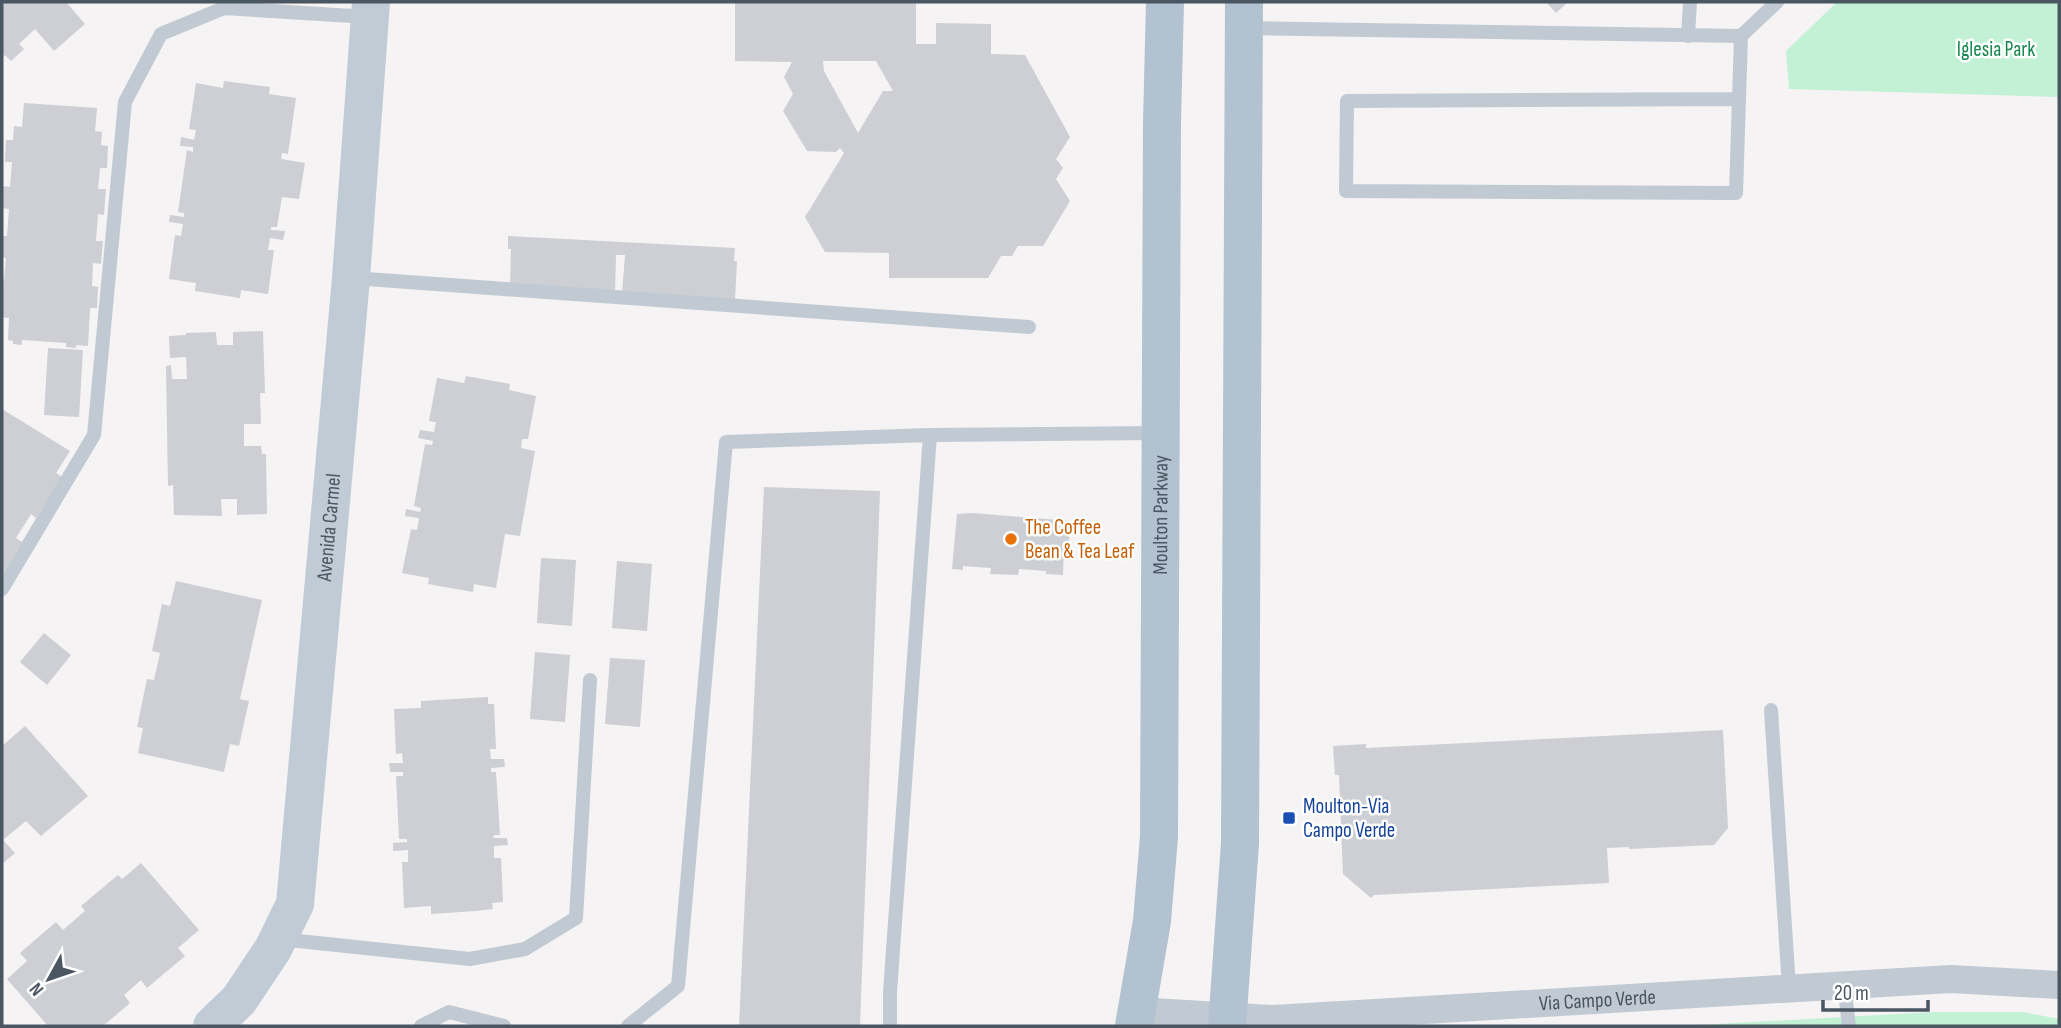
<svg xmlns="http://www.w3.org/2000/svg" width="2061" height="1028" font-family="'Sofia Sans Condensed',sans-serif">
	<rect width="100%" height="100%" fill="#f5f3f3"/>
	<g fill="#c3f1d5">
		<path d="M 1837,2 L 2059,2 L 2059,97 L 1789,89 L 1786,51 Z"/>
		<path d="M 1935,1012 L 2023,1012 L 2059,1019 L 2059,1026 L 1681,1026 Z"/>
	</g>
	<g fill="#cdcfd5" fill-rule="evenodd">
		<path d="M 2,2 L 66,2 L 85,24 L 54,51 L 35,29 L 19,44 L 24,49 L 11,61 L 5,55 L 2,58 Z"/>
		<path d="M 735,2 L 916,2 L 916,44 L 936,44 L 936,23 L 991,24 L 991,54 L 1025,55 L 1070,137 L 1056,159 L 1063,168 L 1056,179 L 1070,201 L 1043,246 L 1018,246 L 1012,256 L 1001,256 L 988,278 L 889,278 L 889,253 L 825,252 L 805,217 L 844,153 L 840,148 L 836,152 L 807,151 L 783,111 L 793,94 L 784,77 L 792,62 L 735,61 ZM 823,61 L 876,61 L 893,91 L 883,91 L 858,133 L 824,71 Z"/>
		<path d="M 1546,2 L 1568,2 L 1556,13 Z"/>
		<path d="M 224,81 L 270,87 L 269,94 L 296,98 L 288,154 L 282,153 L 281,159 L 305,163 L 299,199 L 282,197 L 277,227 L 271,227 L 271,230 L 285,231 L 283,240 L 270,238 L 268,250 L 274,250 L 268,294 L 241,290 L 240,298 L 195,291 L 196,283 L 169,279 L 175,235 L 181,236 L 183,224 L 169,222 L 170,215 L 184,217 L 184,213 L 178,212 L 187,150 L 193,152 L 193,147 L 180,146 L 181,137 L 194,140 L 196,130 L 189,129 L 196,83 L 223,88 Z"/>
		<path d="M 24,103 L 97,108 L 95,131 L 102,132 L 101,145 L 108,146 L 107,168 L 100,168 L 98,189 L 106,189 L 104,215 L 98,214 L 96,241 L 103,241 L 101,264 L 93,263 L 92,286 L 98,287 L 97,308 L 90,308 L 88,346 L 76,345 L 76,348 L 66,347 L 66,343 L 22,340 L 22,345 L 13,344 L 13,341 L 8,340 L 9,318 L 2,317 L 2,281 L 4,281 L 6,258 L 2,257 L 2,236 L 7,236 L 9,209 L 2,208 L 3,186 L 10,187 L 12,162 L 5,162 L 6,140 L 13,140 L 14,126 L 22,127 Z"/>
		<path d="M 508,236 L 735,248 L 734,261 L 737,261 L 735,300 L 622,294 L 625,255 L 616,255 L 615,294 L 510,289 L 511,249 L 508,249 Z"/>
		<path d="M 263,331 L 265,393 L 260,393 L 261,424 L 244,424 L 244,446 L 261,446 L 262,454 L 266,454 L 267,514 L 237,515 L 237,499 L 221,499 L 222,516 L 174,515 L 173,485 L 168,486 L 166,366 L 171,365 L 172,379 L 187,379 L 186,357 L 170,358 L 169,336 L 186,335 L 186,333 L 216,332 L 217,345 L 233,345 L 233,332 Z"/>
		<path d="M 48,348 L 83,350 L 79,417 L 44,415 Z"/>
		<path d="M 466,376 L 510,384 L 509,390 L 536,396 L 528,439 L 522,439 L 521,448 L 535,451 L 520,536 L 505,534 L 496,588 L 474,584 L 473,592 L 428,584 L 429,578 L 402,573 L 411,529 L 417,530 L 419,518 L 405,516 L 406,509 L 420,512 L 421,508 L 414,506 L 425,444 L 432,445 L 433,441 L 418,438 L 420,430 L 434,432 L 436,422 L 429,421 L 437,378 L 464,383 Z"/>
		<path d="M 2,409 L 70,451 L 56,473 L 62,477 L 36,518 L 31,514 L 16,538 L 22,542 L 2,575 Z"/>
		<path d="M 764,487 L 880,491 L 860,1026 L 739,1026 Z"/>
		<path d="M 973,513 L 1070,521 L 1069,545 L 1064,545 L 1063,575 L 1046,574 L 1046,571 L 1019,569 L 1018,575 L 990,574 L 991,568 L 963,566 L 963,570 L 952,569 L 957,514 Z"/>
		<path d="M 541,558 L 576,560 L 572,626 L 537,623 Z"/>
		<path d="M 617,561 L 652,564 L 647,631 L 612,628 Z"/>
		<path d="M 176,581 L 262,600 L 240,699 L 249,701 L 239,746 L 230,744 L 224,772 L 138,753 L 143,728 L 137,727 L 147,679 L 154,680 L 160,653 L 152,651 L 162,604 L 170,606 Z"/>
		<path d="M 44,633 L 71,655 L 47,685 L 20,662 Z"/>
		<path d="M 535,652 L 570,655 L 565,722 L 530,719 Z"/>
		<path d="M 610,658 L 645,660 L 640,727 L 605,724 Z"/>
		<path d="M 488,697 L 488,704 L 494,704 L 496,749 L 490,749 L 491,759 L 504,759 L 505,767 L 491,768 L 491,772 L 496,772 L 500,835 L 494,835 L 493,838 L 507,838 L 508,845 L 494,846 L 494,858 L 501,858 L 503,902 L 492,903 L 493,909 L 476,911 L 431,914 L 431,906 L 404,908 L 402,862 L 408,862 L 408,850 L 393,851 L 393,843 L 407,842 L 407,839 L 399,839 L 396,776 L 403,776 L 403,772 L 390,772 L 389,763 L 403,763 L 402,753 L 396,754 L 394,709 L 421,708 L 421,701 Z"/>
		<path d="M 25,726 L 88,796 L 41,836 L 26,821 L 3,840 L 15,853 L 2,864 L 2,746 Z"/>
		<path d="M 1723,730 L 1728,828 L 1714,845 L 1629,849 L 1629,847 L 1607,848 L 1609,883 L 1374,895 L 1371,898 L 1343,874 L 1339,775 L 1335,775 L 1333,746 L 1366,744 L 1366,748 Z"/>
		<path d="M 141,863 L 199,930 L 178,948 L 185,956 L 147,988 L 141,980 L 124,995 L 130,1003 L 103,1026 L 48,1026 L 7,979 L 27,961 L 20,953 L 56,922 L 63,930 L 85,911 L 81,906 L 118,875 L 122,879 Z"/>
	</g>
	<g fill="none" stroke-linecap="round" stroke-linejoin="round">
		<g stroke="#c1cad2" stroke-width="14">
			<path d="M 1245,28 L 1741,36 L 1777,2"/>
			<path d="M 1688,36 L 1690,2"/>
			<path d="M 1739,99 L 1347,101 L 1346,191 L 1736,193 L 1741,36"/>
			<path d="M 353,278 L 1029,327"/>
			<path d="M 930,435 L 1159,433"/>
			<path d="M 2,589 L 94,435 L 125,102 L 161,34 L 224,8 L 368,17"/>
			<path d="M 1771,710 L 1789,988"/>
			<path d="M 279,939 L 470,959 L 525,949 L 576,918 L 590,680"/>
			<path d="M 1844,984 L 1849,1026"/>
			<path d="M 421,1026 L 449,1012 L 504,1026"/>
			<path d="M 628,1026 L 678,986 L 726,442 L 930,435 L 890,992 L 890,1026"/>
		</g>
		<path stroke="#c1cad2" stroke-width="28" id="s1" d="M 1136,1011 L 1273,1019 L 1951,979 L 2059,985"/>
		<path stroke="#c1cbd6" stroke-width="38" id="s2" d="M 212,1026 L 239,1000 L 273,949 L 295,904 L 351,278 L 371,2"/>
		<g stroke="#b3c2d1" stroke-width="38">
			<path id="s3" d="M 1134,1026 L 1152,921 L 1159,837 L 1162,122 L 1165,2"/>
			<path d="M 1227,1026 L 1240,843 L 1244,2"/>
		</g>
	</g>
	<circle fill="#e8710a" stroke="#fff" stroke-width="2.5" cx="1011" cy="539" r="7"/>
	<rect fill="#1a4fb4" stroke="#fff" stroke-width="2.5" x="1282" y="811" width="14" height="14" rx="3.5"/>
	<g text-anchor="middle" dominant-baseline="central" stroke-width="5" stroke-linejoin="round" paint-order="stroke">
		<g font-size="21" fill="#17864f" stroke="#fff">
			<text x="1996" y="49">Iglesia Park</text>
		</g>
		<g font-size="21" fill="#4a5661" stroke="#fff">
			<text stroke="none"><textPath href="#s3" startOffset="513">Moulton Parkway</textPath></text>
			<text stroke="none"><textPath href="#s2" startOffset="527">Avenida Carmel</textPath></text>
			<text stroke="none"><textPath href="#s1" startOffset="462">Via Campo Verde</textPath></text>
		</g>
		<g font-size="21" fill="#c56008" stroke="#fff" text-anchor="start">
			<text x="1025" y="527">The Coffee<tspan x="1025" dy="24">Bean &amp; Tea Leaf</tspan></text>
		</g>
		<g font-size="21" fill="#164399" stroke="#fff" text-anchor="start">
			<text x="1303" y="806">Moulton-Via<tspan x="1303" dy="24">Campo Verde</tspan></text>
		</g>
	</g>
	<rect width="2061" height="1028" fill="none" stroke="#4a5661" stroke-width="7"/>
	<g transform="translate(49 979) rotate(230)" stroke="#ffffff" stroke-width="5" paint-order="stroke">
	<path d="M0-5L12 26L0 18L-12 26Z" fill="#4a5661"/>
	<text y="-10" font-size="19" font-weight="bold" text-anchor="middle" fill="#4a5661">N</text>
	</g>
	<path d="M1823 1000v10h105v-10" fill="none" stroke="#4a5661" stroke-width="3.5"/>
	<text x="1834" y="1000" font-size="21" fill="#4a5661" stroke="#ffffff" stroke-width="5" paint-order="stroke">20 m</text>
</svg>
